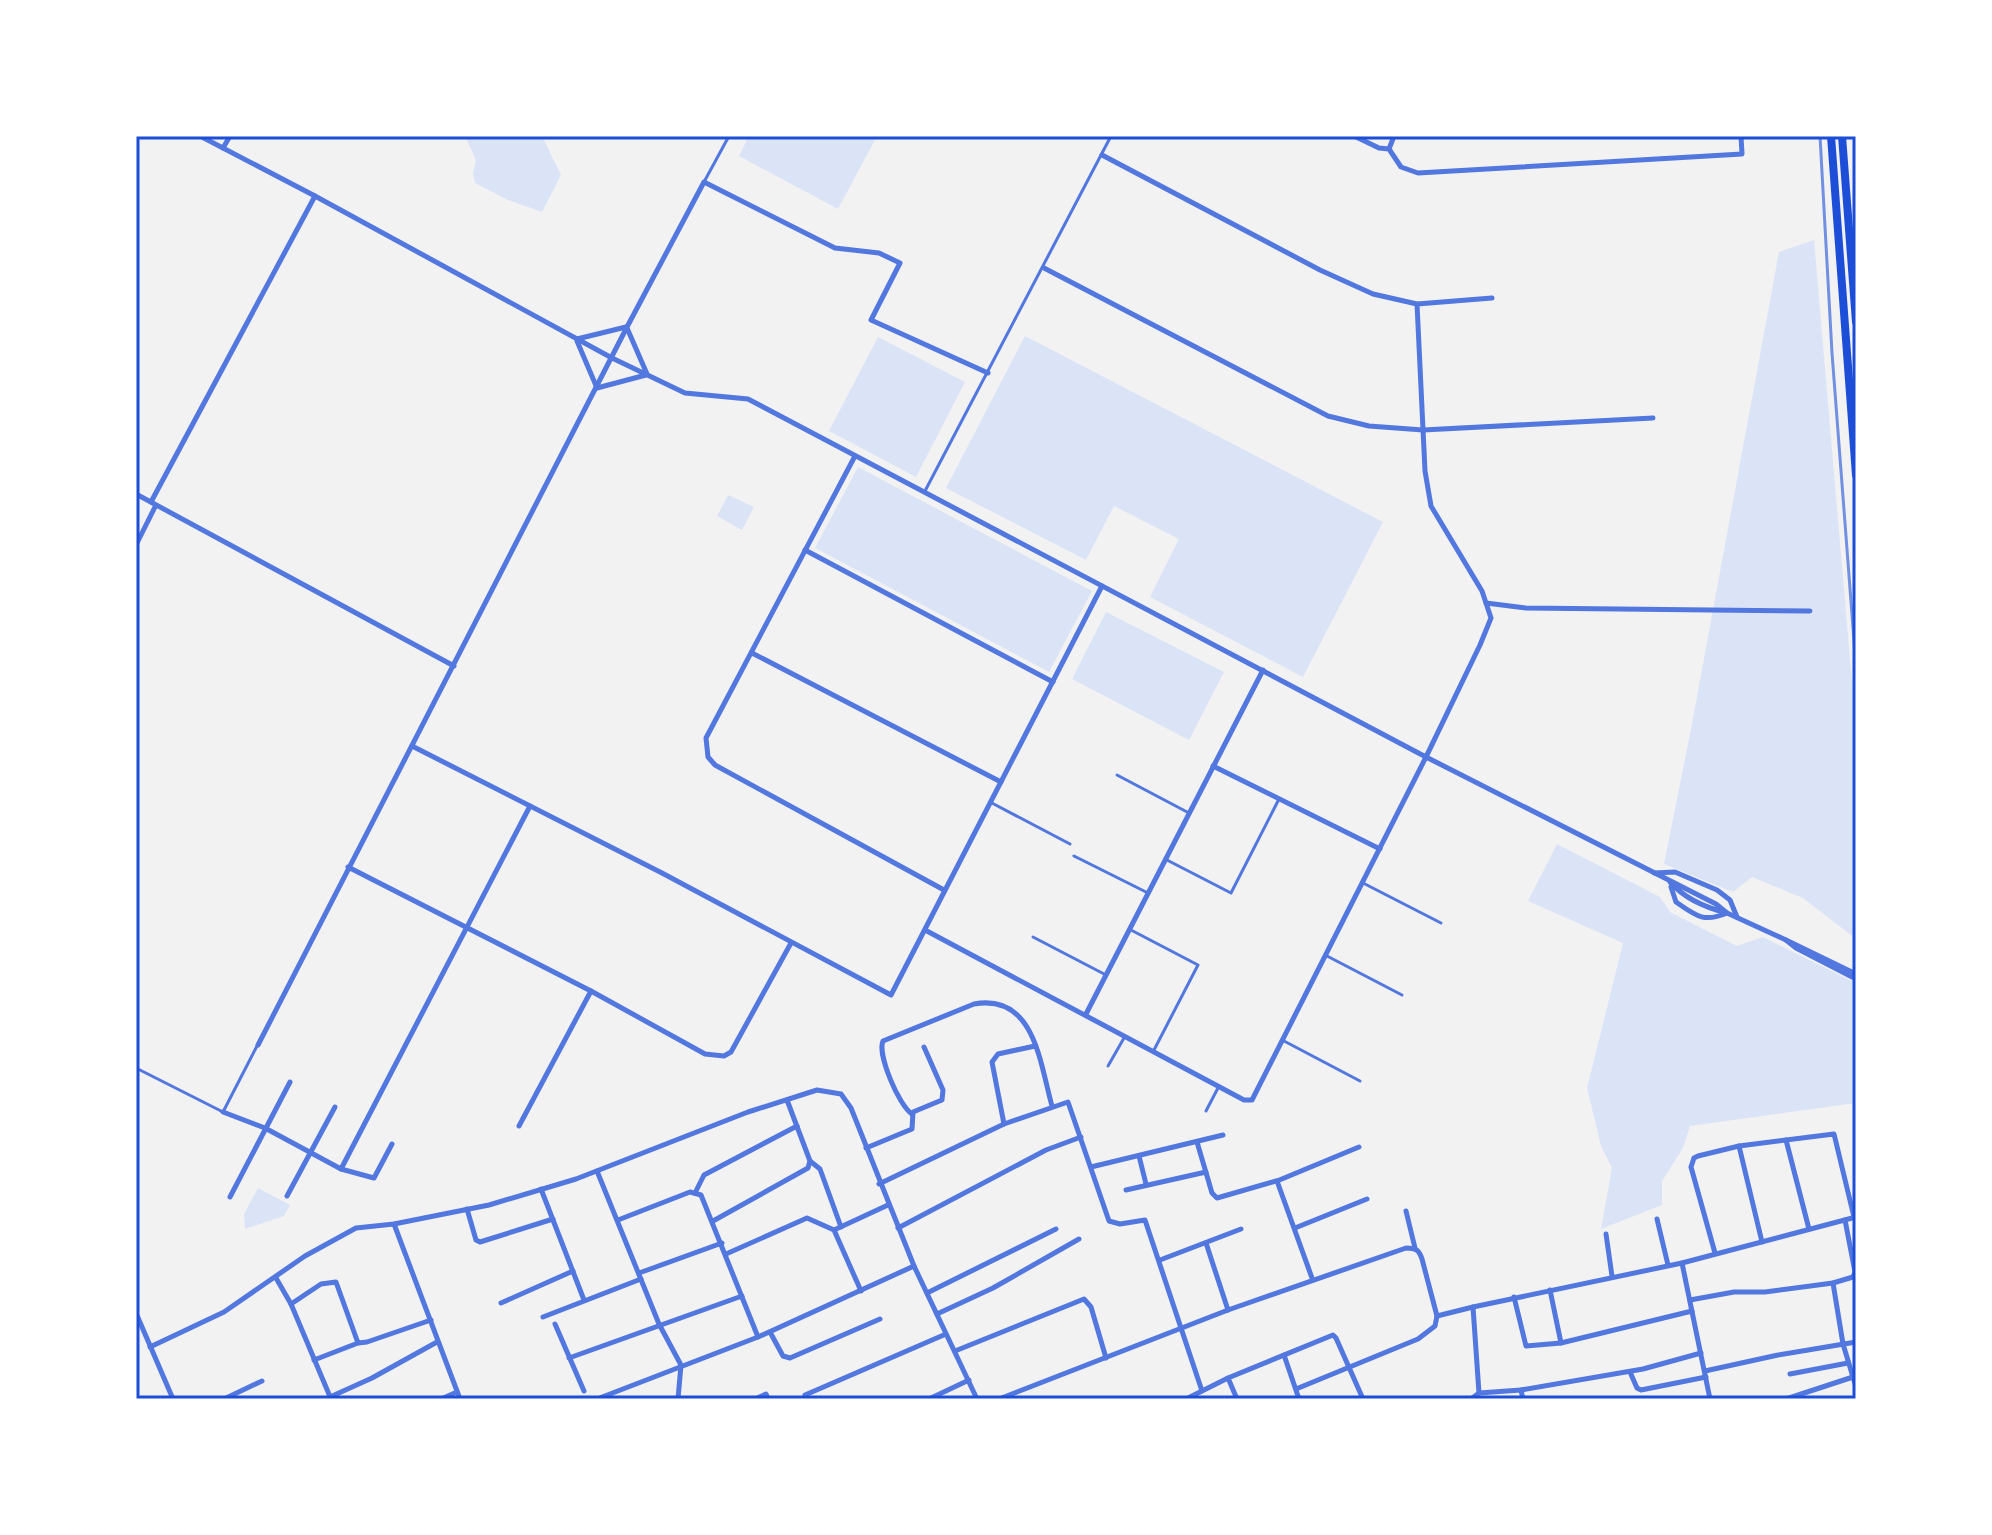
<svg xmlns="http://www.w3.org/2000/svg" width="1992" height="1535" font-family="Rubik,sans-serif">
	<rect width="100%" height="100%" fill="#f2f2f2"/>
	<g fill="#dbe4f7">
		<path d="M 465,136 L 542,136 L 561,175 L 542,212 L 508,200 L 475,183 L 473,173 L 476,160 Z"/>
		<path d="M 749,136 L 877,136 L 838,209 L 739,156 Z"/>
		<path d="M 1814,240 L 1856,729 L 1856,939 L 1803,898 L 1752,877 L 1733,892 L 1664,864 L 1691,729 L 1779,252 Z"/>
		<path d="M 1025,336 L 1383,522 L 1303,677 L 1150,597 L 1179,539 L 1114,506 L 1086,560 L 946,488 Z"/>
		<path d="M 878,337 L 965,382 L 916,477 L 829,431 Z"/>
		<path d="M 858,467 L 1092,591 L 1049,672 L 815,548 Z"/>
		<path d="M 728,495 L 754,507 L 742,530 L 717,516 Z"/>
		<path d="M 1106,612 L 1224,672 L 1189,740 L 1072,679 Z"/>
		<path d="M 1557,844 L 1660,897 L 1670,912 L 1737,946 L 1763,937 L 1856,983 L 1856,1103 L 1690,1126 L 1683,1148 L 1662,1181 L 1662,1205 L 1601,1229 L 1612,1168 L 1601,1146 L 1587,1088 L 1623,943 L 1528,901 Z"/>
		<path d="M 258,1188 L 290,1205 L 284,1216 L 245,1229 L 244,1214 Z"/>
	</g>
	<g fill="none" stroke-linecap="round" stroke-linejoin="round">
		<g stroke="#5277de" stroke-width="3">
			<path d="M 704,182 L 729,136"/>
			<path d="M 925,491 L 1111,136"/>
			<path d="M 1117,775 L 1189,813"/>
			<path d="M 990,802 L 1070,844"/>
			<path d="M 1074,856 L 1148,893"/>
			<path d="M 1165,859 L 1231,893 L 1279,799"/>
			<path d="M 1363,883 L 1441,923"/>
			<path d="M 1131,930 L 1198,965 L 1154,1050"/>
			<path d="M 1033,937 L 1106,975"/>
			<path d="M 1327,956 L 1402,995"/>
			<path d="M 1284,1041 L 1360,1081"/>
			<path d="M 1108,1066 L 1124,1038"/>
			<path d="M 136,1068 L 223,1112 L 257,1046"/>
			<path d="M 1206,1111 L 1219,1086"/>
		</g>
		<g stroke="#5277de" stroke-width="5">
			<path d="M 200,136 L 315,196 L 612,358 L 685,393 L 748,399 L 1426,757 L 1716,904 L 1727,913 C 1707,908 1684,898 1670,882"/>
			<path d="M 1354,136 L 1379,148 L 1389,149 L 1401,167 L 1418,173 L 1742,154 L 1741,136"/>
			<path d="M 223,148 L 230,136"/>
			<path d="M 1389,149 L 1394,136"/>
			<path d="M 1102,155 L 1320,270 L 1373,294 L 1417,304 L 1492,298"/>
			<path d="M 1044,268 L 1328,416 L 1369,426 L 1423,430 L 1653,418"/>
			<path d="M 627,328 L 647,374"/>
			<path d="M 577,339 L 626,327"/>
			<path d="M 577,341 L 597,388 L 646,375"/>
			<path d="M 855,456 L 706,738 L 708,757 L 715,765 L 944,890"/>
			<path d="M 136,494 L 454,666"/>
			<path d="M 151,502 L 315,196"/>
			<path d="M 136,545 L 155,507"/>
			<path d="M 805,550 L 1053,682"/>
			<path d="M 1486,603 L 1526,608 L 1810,611"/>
			<path d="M 752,653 L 1001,782"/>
			<path d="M 412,746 L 662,873 L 891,995 L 1102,586"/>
			<path d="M 1213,766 L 1380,849"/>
			<path d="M 348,867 L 591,991 L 705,1054 L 724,1056 L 731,1052 L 791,943"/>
			<path d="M 1654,873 L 1675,872 L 1717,890 L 1730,900 L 1737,917"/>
			<path d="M 1671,887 L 1676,902 C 1696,916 1704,923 1727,913 L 1786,940"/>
			<path d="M 925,930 L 1244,1100 L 1252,1100 L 1426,757 L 1480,645 L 1491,618 L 1482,591 L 1431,506 L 1425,471 L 1417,304"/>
			<path d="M 1856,974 L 1786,940 L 1796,948 L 1856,979"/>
			<path d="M 1086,1014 L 1263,670"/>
			<path d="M 258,1045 L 627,327 L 704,182 L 835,248 L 879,253 L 900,263 L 871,320 L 988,373"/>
			<path d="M 223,1112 L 265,1128 L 341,1169 L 530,806"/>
			<path d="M 912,1114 C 899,1106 877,1054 883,1041 L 974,1004 C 1035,993 1040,1064 1052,1106"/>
			<path d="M 1004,1124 L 992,1062 L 998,1054 L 1035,1046"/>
			<path d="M 519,1126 L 591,991"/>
			<path d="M 1786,1140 L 1809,1229"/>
			<path d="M 1197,1142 L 1212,1193 L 1217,1198 L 1276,1181"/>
			<path d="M 1739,1146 L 1762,1242"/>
			<path d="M 866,1148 L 912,1129 L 913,1112 L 942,1100 L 943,1090 L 924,1047"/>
			<path d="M 1139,1156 L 1146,1184"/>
			<path d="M 810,1161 L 820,1169 L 841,1227"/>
			<path d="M 1091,1167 L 1223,1135"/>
			<path d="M 341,1169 L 374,1178 L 392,1144"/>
			<path d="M 597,1171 L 659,1324 L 681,1365 L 678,1399"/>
			<path d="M 879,1184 L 1004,1124 L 1068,1102 L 1109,1221 L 1120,1224 L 1145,1220 L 1202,1391"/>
			<path d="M 541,1189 L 584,1300"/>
			<path d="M 1126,1190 L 1206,1172"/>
			<path d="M 695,1193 L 704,1175 L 797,1126"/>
			<path d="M 287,1196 L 335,1107"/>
			<path d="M 230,1197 L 290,1082"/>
			<path d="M 467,1209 L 476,1240 L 480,1242 L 553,1219"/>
			<path d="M 1406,1211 L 1415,1248"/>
			<path d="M 1657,1219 L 1668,1265"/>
			<path d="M 713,1221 L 808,1168 L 810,1161 L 787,1100"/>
			<path d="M 394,1224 L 460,1399"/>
			<path d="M 898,1228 L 1046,1150 L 1081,1137"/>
			<path d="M 1295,1228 L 1367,1199"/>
			<path d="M 834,1230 L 861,1291"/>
			<path d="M 1606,1234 L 1612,1276"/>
			<path d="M 1206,1243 L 1228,1310"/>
			<path d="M 1715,1253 L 1691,1167 L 1694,1158 L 1698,1156 L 1739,1146 L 1834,1134 L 1854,1217"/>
			<path d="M 726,1254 L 807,1218 L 834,1230 L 888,1205"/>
			<path d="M 1160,1260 L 1241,1229"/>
			<path d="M 1682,1263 L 1710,1399"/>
			<path d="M 639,1273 L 722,1243"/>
			<path d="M 276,1278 L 291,1304 L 331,1399"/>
			<path d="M 1312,1278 L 1277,1181 L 1359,1147"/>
			<path d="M 1833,1283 L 1843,1344 L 1856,1387"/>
			<path d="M 1550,1290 L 1561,1343 L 1692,1311"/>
			<path d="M 927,1293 L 1056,1229"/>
			<path d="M 1514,1297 L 1526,1346 L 1561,1343"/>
			<path d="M 1690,1300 L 1734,1292 L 1765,1292 L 1833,1283 L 1853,1277 L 1855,1272 L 1845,1220"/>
			<path d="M 501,1303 L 573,1271"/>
			<path d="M 291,1304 L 321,1284 L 336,1282 L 358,1343 L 367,1342 L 431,1320"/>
			<path d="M 1473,1307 L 1682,1263 L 1856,1217"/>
			<path d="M 136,1313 L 173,1399"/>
			<path d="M 937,1314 L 993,1288 L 1079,1239"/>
			<path d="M 543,1317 L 641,1279"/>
			<path d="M 555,1324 L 584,1391"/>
			<path d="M 770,1332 L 783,1356 L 790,1358 L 880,1319"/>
			<path d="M 758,1337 L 914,1266"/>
			<path d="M 150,1347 L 224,1312 L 305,1256 L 356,1228 L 394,1224 L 489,1205 L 576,1179 L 748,1112 L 817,1090 L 841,1094 L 851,1108 L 914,1266 L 977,1399"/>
			<path d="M 955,1351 L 1084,1299 L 1091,1307 L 1106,1358"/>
			<path d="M 1284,1355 L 1299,1399"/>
			<path d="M 569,1358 L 742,1296"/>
			<path d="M 314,1360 L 358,1343"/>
			<path d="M 1705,1371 L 1778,1355 L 1856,1342"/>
			<path d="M 1630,1372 L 1637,1388 L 1641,1390 L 1706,1377"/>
			<path d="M 1790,1374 L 1848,1363"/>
			<path d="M 1228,1378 L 1237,1399"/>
			<path d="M 1296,1389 L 1418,1339 L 1435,1326 L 1437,1316"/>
			<path d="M 1521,1390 L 1643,1369 L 1701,1353"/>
			<path d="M 805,1395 L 946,1334"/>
			<path d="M 330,1397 L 372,1378 L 437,1342"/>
			<path d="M 224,1399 L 262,1381"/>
			<path d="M 441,1399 L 457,1392"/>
			<path d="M 597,1399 L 758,1337 L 701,1195 L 690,1192 L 618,1220"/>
			<path d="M 755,1399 L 766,1394 L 768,1399"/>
			<path d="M 929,1399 L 969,1380"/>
			<path d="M 999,1399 L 1228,1310 L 1406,1248 C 1416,1248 1419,1250 1422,1259 L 1437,1316 L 1473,1307 L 1479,1393"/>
			<path d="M 1186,1399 L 1228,1378 L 1333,1335 L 1336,1338 L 1363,1399"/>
			<path d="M 1471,1399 L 1479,1393 L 1521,1390 L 1523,1399"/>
			<path d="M 1786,1399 L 1856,1376"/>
		</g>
		<g stroke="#1d4ed8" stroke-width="8">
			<path d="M 1831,136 L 1856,475"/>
			<path d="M 1842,136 L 1856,322"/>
		</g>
		<path stroke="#7290e2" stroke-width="3" d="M 1820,136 L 1832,353 L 1856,667"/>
	</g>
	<rect width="1992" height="1535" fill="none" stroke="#ffffff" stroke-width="276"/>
	<rect x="138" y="138" width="1716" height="1259" fill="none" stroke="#1d4ed8" stroke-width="3"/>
</svg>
